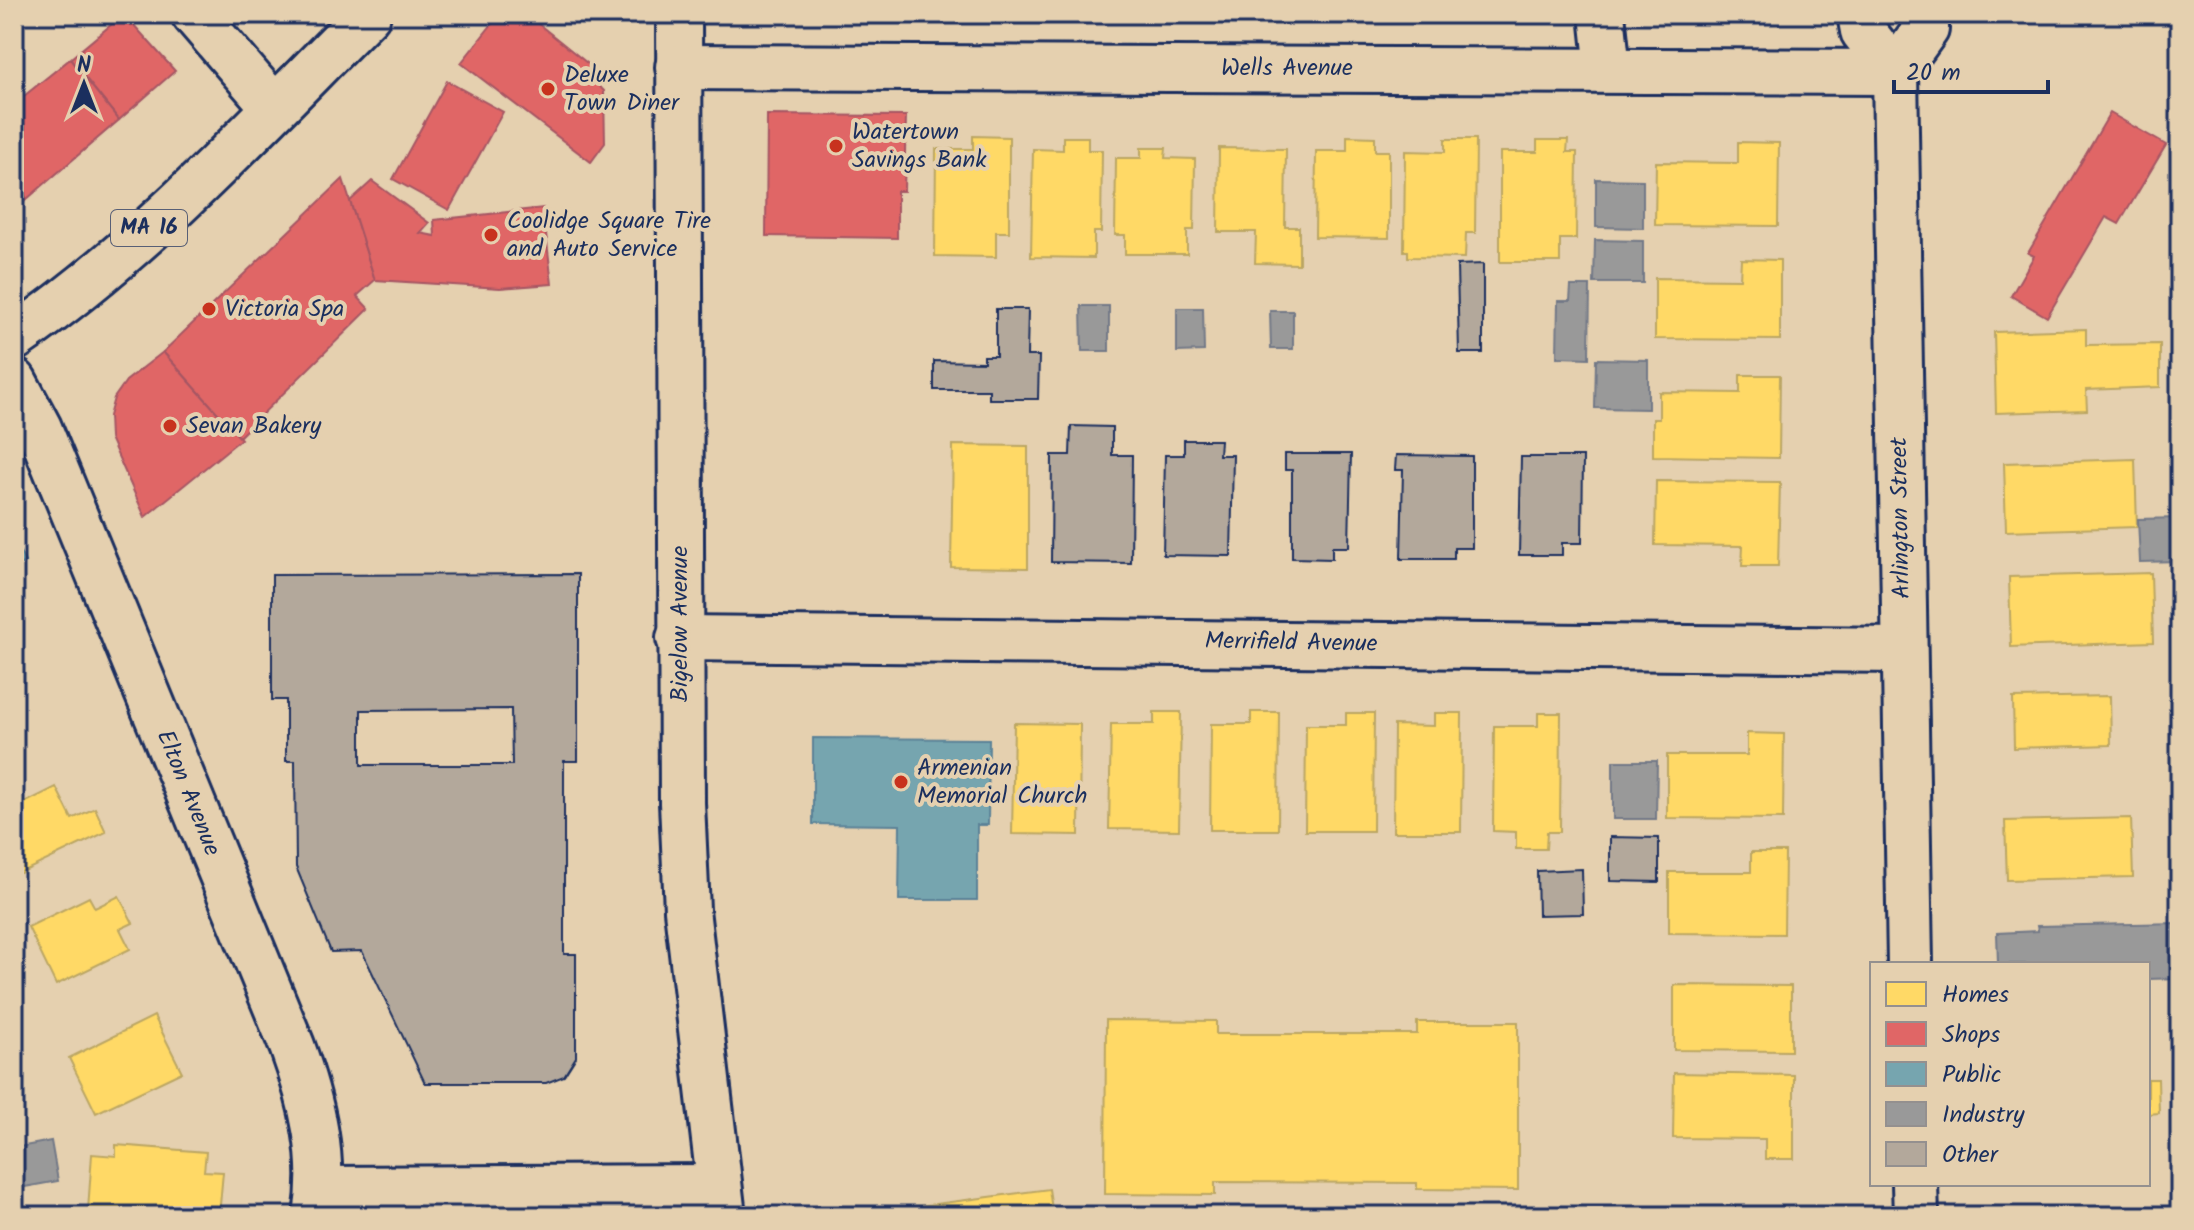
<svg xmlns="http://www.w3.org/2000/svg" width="2194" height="1230" font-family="Kalam,sans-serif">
	<rect width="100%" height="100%" fill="#e5d0af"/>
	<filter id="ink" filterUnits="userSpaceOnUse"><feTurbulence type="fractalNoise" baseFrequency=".0125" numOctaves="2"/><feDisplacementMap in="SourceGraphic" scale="16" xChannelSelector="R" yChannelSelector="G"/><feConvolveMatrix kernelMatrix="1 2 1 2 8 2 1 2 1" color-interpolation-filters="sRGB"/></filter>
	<g filter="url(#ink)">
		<g fill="#ffd966" stroke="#bba664" stroke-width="2">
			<path d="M 973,136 L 1009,137 L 1009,232 L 996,232 L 996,257 L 935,256 L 936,149 L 973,149 Z"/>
			<path d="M 1347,136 L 1375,137 L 1375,151 L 1389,151 L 1389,238 L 1315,237 L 1316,151 L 1347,151 Z"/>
			<path d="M 1063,137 L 1088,137 L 1088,150 L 1102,150 L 1101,232 L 1094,232 L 1094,258 L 1031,257 L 1033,149 L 1063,150 Z"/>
			<path d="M 1445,139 L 1476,139 L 1475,233 L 1466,233 L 1465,258 L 1408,257 L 1408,251 L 1404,251 L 1405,151 L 1445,152 Z"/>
			<path d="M 1537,140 L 1568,140 L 1567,152 L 1577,152 L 1576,239 L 1560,239 L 1560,262 L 1500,262 L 1500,152 L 1537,152 Z"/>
			<path d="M 1738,142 L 1779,143 L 1778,226 L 1655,225 L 1656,162 L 1738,163 Z"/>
			<path d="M 1141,148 L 1166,148 L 1165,158 L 1195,159 L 1194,230 L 1187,230 L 1187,254 L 1125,254 L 1125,235 L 1115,235 L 1116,158 L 1141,158 Z"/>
			<path d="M 1219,148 L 1286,149 L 1285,227 L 1299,227 L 1299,264 L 1255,263 L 1256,232 L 1218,232 Z"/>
			<path d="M 1741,259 L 1780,260 L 1780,340 L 1655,339 L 1655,278 L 1740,279 Z"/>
			<path d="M 2086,329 L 2086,345 L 2160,344 L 2160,387 L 2086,390 L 2087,410 L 1996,413 L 1994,332 Z"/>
			<path d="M 1740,375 L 1780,375 L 1779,458 L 1653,456 L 1653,419 L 1659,419 L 1659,392 L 1740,393 Z"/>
			<path d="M 953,445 L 1028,446 L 1028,568 L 951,567 Z"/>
			<path d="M 2135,459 L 2137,527 L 2006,531 L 2004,463 Z"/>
			<path d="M 1656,481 L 1780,482 L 1778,566 L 1742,566 L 1743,546 L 1655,545 Z"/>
			<path d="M 2151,573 L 2153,642 L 2011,647 L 2009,577 Z"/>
			<path d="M 2110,696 L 2111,745 L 2014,748 L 2013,698 Z"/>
			<path d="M 1154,712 L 1181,712 L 1179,830 L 1109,829 L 1111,724 L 1154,724 Z"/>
			<path d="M 1251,712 L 1279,712 L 1278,830 L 1210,830 L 1211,724 L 1251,724 Z"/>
			<path d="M 1346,713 L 1374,713 L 1373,831 L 1305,831 L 1306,725 L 1346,725 Z"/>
			<path d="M 1434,713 L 1462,713 L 1461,832 L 1393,832 L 1394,725 L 1434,726 Z"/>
			<path d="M 1538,713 L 1561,713 L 1560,832 L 1547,832 L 1546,849 L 1516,849 L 1516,832 L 1493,831 L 1494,726 L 1538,726 Z"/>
			<path d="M 1014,723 L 1080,724 L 1079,835 L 1012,834 Z"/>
			<path d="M 1747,733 L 1784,734 L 1783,819 L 1667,818 L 1667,755 L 1747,755 Z"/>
			<path d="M 56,787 L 72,819 L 95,808 L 106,832 L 14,876 L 14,808 Z"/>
			<path d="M 2131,818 L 2133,877 L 2007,880 L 2005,821 Z"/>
			<path d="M 1751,852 L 1785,852 L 1784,934 L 1669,933 L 1669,872 L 1751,872 Z"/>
			<path d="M 119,896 L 133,923 L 120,929 L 130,949 L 56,985 L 28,927 L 89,897 L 95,908 Z"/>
			<path d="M 1674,985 L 1791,986 L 1791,1051 L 1674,1050 Z"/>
			<path d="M 154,1016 L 182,1072 L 96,1113 L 69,1058 Z"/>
			<path d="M 1106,1020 L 1216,1021 L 1216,1034 L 1417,1034 L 1417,1022 L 1518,1022 L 1518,1190 L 1417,1189 L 1417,1183 L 1215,1182 L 1215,1195 L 1105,1194 Z"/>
			<path d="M 1674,1073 L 1794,1075 L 1794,1159 L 1765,1159 L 1765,1139 L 1673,1138 Z"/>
			<path d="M 2148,1079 L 2158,1079 L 2159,1113 L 2148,1114 Z"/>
			<path d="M 116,1145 L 206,1152 L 204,1171 L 223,1172 L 219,1216 L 88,1210 L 92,1154 L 116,1156 Z"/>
			<path d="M 1049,1189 L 1053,1216 L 875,1216 L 875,1212 Z"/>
		</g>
		<g fill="#e06666" stroke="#a55664" stroke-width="2">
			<path d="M 124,14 L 175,71 L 119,120 L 70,59 Z"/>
			<path d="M 500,14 L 526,14 L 602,75 L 599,86 L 604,91 L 605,143 L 591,162 L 461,63 Z"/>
			<path d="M 774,14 L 859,14 L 859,18 L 785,18 Z"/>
			<path d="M 70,59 L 119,120 L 27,199 L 14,182 L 14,104 Z"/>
			<path d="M 447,81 L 503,112 L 449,210 L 393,179 Z"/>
			<path d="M 2110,113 L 2166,145 L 2119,224 L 2106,217 L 2047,317 L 2011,296 L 2034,256 L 2028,253 Z"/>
			<path d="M 767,115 L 906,116 L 904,191 L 897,191 L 897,238 L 766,236 Z"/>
			<path d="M 343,179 L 375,280 L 357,296 L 369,309 L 239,437 L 163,352 Z"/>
			<path d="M 372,181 L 429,223 L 420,233 L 435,236 L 434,220 L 543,208 L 552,284 L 500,288 L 375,280 L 350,201 Z"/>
			<path d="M 14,182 L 27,199 L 14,210 Z"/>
			<path d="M 163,352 L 241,439 L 145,517 L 110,438 L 109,416 L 114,398 L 126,381 Z"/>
		</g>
		<g fill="#76a5af" stroke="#5b8297" stroke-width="2">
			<path d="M 14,539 L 25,562 L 14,568 Z"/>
			<path d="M 813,738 L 989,739 L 988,825 L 977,825 L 977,900 L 899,900 L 900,825 L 813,824 Z"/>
		</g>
		<g fill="#999" stroke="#737987" stroke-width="2">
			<path d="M 1596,179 L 1643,180 L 1643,228 L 1596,227 Z"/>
			<path d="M 1595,240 L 1643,241 L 1643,283 L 1594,283 Z"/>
			<path d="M 1571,286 L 1590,286 L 1589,358 L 1557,357 L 1558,301 L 1570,301 Z"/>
			<path d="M 1081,306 L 1109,306 L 1109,351 L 1082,351 Z"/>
			<path d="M 1177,308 L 1203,308 L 1204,351 L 1177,352 Z"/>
			<path d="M 1270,311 L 1293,311 L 1293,349 L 1271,349 Z"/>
			<path d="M 1596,359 L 1648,360 L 1648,409 L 1595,408 Z"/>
			<path d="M 2180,518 L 2180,561 L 2140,562 L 2138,519 Z"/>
			<path d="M 1613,761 L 1657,761 L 1656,819 L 1613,819 Z"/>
			<path d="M 2180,923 L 2180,978 L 2148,979 L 2148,964 L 1998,964 L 1997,933 L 2038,931 L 2037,926 Z"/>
			<path d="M 14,1043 L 23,1045 L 14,1104 Z"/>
			<path d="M 51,1141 L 58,1181 L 19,1188 L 14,1148 Z"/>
		</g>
		<g fill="#b3a89b" stroke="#1b2f5e" stroke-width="2" fill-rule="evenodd">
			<path d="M 1483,264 L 1483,353 L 1459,353 L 1457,265 Z"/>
			<path d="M 996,309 L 1028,309 L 1027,356 L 1039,356 L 1038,399 L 989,399 L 989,390 L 934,390 L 934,361 L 984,362 L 984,356 L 996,356 Z"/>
			<path d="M 1071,426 L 1112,427 L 1112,455 L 1132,455 L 1131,563 L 1051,562 L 1052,455 L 1070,455 Z"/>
			<path d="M 1184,440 L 1220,440 L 1219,455 L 1233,455 L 1231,556 L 1163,555 L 1165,455 L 1184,455 Z"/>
			<path d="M 1285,454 L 1351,454 L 1349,547 L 1332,547 L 1332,559 L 1292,558 L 1292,470 L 1285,470 Z"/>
			<path d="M 1396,455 L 1472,456 L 1472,548 L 1454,548 L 1454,559 L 1401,559 L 1403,470 L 1395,470 Z"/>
			<path d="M 1521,457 L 1583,457 L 1582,543 L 1562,543 L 1562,555 L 1519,555 Z"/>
			<path d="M 578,574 L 578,761 L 564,761 L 564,954 L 576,954 L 576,1057 L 564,1076 L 546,1083 L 425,1083 L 362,951 L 331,952 L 296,867 L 295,761 L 286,761 L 286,700 L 272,700 L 272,575 ZM 511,709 L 512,765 L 361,765 L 361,710 Z"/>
			<path d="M 1610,837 L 1659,838 L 1659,882 L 1610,881 Z"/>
			<path d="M 1582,869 L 1583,914 L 1538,915 L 1537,871 Z"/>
		</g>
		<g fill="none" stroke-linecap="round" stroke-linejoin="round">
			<defs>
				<g id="minor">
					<path d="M 194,14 L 274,107"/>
					<path d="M 679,14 L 682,803 L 687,910 L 723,1216"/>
					<path d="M 1602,14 L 1608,70"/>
					<path d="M 1860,14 L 1863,31 L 1895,72 L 1910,964"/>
					<path d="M 678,67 L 1895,72"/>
					<path d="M 1895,72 L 1926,29 L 1926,14"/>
					<path d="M 14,381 L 39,428 L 292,1046 C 312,1101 326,1158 316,1216"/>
					<path d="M 679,638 L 1903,650"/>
					<path d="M 1915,1184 L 1916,1216"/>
					<path d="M 321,1189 L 719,1187"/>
				</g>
				<path id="major" d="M 14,338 C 145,248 256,126 368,14"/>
			</defs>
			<use href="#minor" stroke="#1b2f5e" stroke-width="50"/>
			<use href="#major" stroke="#1b2f5e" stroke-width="50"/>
			<use href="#minor" stroke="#e5d0af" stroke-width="44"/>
			<use href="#major" stroke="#e5d0af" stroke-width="44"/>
		</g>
	</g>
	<g fill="#c8321e" stroke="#e5d0af" stroke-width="3">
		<circle cx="548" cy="89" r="8"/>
		<circle cx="836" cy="146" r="8"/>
		<circle cx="491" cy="235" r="8"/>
		<circle cx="209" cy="309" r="8"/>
		<circle cx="170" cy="426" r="8"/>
		<circle cx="901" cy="782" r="8"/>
	</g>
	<g text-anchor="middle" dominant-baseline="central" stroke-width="8" stroke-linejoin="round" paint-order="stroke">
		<rect fill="#e5d0af" stroke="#585f76" stroke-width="2" x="111" y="210" width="76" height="36" rx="6"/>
		<g font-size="22" font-weight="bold" fill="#1b2f5e">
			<text x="149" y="228">MA 16</text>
		</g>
		<g font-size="24" fill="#1b2f5e" stroke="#e5d0af">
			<text x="1287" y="68">Wells Avenue</text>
			<text transform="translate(1901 518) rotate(-91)">Arlington Street</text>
			<text transform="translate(680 624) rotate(-90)">Bigelow Avenue</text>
			<text transform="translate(1291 643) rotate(1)">Merrifield Avenue</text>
			<text transform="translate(188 793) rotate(68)">Elton Avenue</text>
		</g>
		<g font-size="24" fill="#1b2f5e" stroke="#e5d0af" text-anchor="start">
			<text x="564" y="75">Deluxe<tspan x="564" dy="28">Town Diner</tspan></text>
			<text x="852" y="132">Watertown<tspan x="852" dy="28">Savings Bank</tspan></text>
			<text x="507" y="221">Coolidge Square Tire<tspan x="507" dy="28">and Auto Service</tspan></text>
			<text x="225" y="309">Victoria Spa</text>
			<text x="186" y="426">Sevan Bakery</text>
			<text x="917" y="768">Armenian<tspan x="917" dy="28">Memorial Church</tspan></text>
		</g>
	</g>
	<rect width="2194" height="1230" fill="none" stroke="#e5d0af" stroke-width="48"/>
	<rect x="24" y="24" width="2146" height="1182" fill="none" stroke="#1b2f5e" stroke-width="3" filter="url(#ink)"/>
	<rect x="1870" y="962" width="280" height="224" fill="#e5d0af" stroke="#94908f" stroke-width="2"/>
	<rect x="1886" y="982" width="40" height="24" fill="#ffd966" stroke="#94908f" stroke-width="2"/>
	<text x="1942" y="1002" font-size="24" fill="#1b2f5e">Homes</text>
	<rect x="1886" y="1022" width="40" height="24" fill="#e06666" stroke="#94908f" stroke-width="2"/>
	<text x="1942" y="1042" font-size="24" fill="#1b2f5e">Shops</text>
	<rect x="1886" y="1062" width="40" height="24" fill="#76a5af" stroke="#94908f" stroke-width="2"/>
	<text x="1942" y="1082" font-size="24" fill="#1b2f5e">Public</text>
	<rect x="1886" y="1102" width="40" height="24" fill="#999999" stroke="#94908f" stroke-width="2"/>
	<text x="1942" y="1122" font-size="24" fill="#1b2f5e">Industry</text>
	<rect x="1886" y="1142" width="40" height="24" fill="#b3a89b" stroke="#94908f" stroke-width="2"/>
	<text x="1942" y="1162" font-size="24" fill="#1b2f5e">Other</text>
	<g transform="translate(84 84)" stroke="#e5d0af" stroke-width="6" paint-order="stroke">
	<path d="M0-6L14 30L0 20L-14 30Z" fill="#1b2f5e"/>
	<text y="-12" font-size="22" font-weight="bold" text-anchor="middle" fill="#1b2f5e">N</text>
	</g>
	<path d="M1894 80v12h154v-12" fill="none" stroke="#1b2f5e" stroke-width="4"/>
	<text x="1906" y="80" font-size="24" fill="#1b2f5e" stroke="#e5d0af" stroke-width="6" paint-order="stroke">20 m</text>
</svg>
